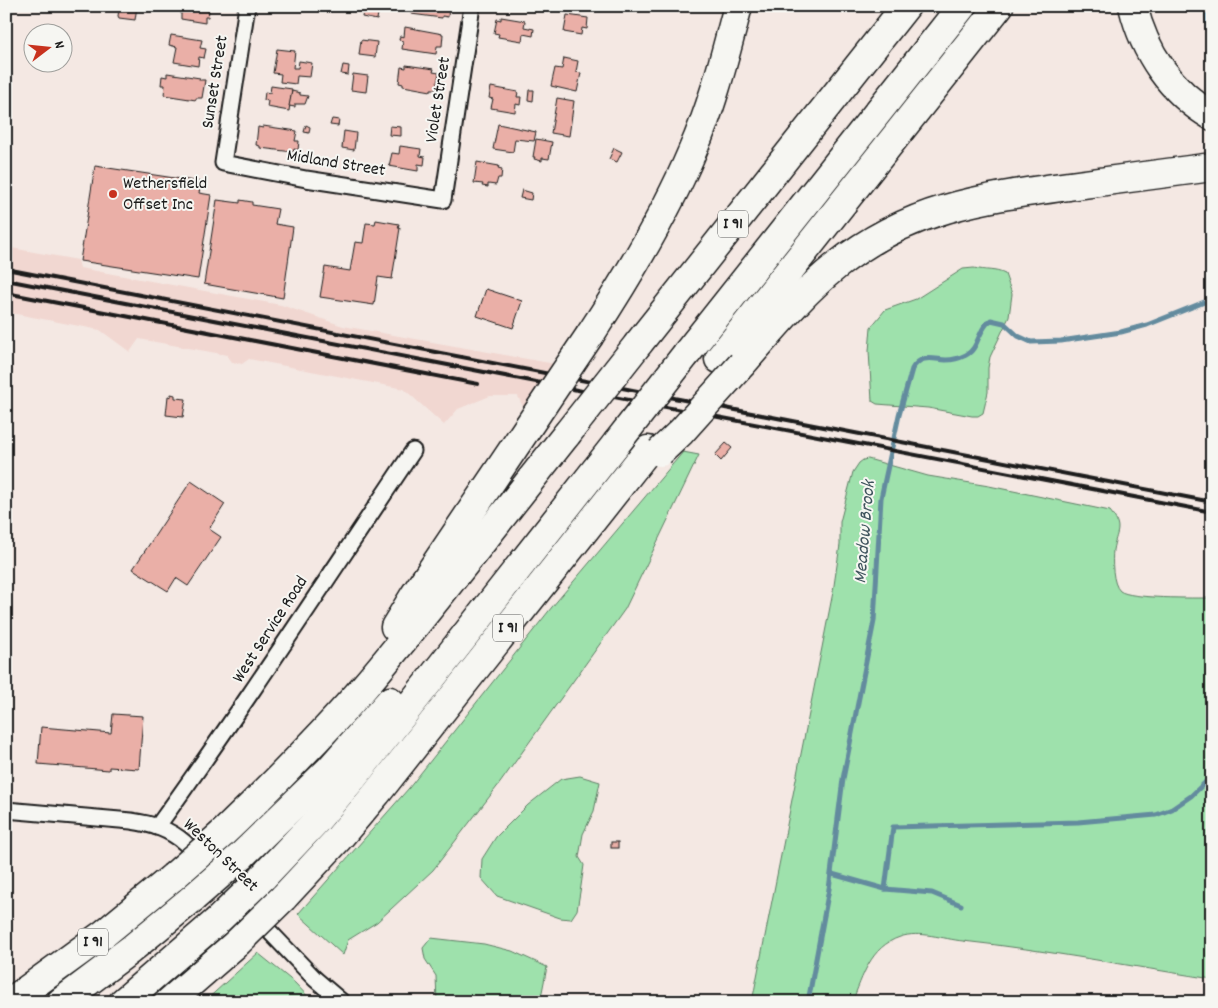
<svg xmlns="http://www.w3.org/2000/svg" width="1218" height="1008" font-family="Dekko,sans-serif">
	<rect width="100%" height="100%" fill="#f4e8e3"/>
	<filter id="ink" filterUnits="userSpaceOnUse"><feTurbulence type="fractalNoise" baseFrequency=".02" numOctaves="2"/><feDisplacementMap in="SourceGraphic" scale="10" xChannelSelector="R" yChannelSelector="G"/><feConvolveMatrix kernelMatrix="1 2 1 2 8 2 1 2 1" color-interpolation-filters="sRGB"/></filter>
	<g filter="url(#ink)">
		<path fill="#f1d7d1" d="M 6,247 L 78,260 L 80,268 L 281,305 L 343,326 L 555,364 L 525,408 L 522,405 L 518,396 L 490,396 L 458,409 L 444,425 L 404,389 L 249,359 L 242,364 L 232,362 L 227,355 L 139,339 L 130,352 L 100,330 L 6,312 Z"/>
		<g fill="#9ee1ac" stroke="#5d7e64">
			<path d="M 974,268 C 986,271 995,269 1005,274 L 1012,294 L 1009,317 L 990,357 L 988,368 L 988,392 L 983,413 L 978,416 L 972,416 L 928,408 L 877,404 L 872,401 L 869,351 L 871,327 L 885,310 L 916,299 L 963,269 Z"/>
			<path d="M 683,452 L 699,455 L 625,609 L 500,783 L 433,870 L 377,922 L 348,940 L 343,955 L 298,914 L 409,788 L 552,607 Z"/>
			<path d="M 868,459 L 928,476 L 989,486 L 1110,511 C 1124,528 1116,532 1113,550 C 1112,560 1112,584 1120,591 C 1130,599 1195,598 1212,598 L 1212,979 C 1129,966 1046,950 963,941 C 943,939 920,930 900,937 C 870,947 863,976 852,1002 L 752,1002 L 833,592 L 840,545 L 840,522 L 853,472 L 859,463 L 863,460 Z"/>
			<path d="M 580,776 L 600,782 L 594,811 L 583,834 L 579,857 L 584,865 L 581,886 L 577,910 L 571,919 L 560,918 L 497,896 L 481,878 L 482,859 L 496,837 L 528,805 L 561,779 Z"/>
			<path d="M 431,938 L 484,944 L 512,951 L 547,967 L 540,1002 L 437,1002 L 436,976 L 425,959 L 423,948 Z"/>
			<path d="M 258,953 L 295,983 L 313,1002 L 204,1002 Z"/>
		</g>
		<path fill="#92d5f4" stroke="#638b9e" d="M 1207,6 L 1212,6 L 1212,35 L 1206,30 L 1205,15 Z"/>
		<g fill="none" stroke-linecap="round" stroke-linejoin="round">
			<g stroke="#638b9e" stroke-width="5">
				<path d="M 832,874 L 885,889 L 893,827 L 1078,822 L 1156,815 L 1172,809 L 1191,796 L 1212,776"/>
				<path d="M 885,889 L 932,893 L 961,905"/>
				<path d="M 808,1002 L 829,889 L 843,779 L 874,621 L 881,498 L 899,415 L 912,369 C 921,354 932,359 946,360 C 953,360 960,358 966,355 C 979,349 978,328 991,320 L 1004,323 L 1018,336 L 1031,342 L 1061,341 L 1121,332 L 1147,325 L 1212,299"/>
			</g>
		</g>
		<g fill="#eaafa7" stroke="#1c1c1c">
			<path d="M 122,6 L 137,6 L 135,20 L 119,18 L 118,16 L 119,9 L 121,10 Z"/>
			<path d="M 181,6 L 207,6 L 206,10 L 209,11 L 208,17 L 205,17 L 205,23 L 181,19 Z"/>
			<path d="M 364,6 L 379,6 L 377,20 L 362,17 Z"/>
			<path d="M 408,6 L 449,6 L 448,17 L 442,16 L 442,18 L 411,14 L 412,8 L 408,8 Z"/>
			<path d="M 567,15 L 588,18 L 587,29 L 582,28 L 581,35 L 564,32 Z"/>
			<path d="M 501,17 L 525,21 L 524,27 L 534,29 L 533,36 L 523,34 L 522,41 L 498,37 L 499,34 L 494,33 L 497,19 L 501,20 Z"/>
			<path d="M 405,27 L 443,34 L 442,46 L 437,46 L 436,54 L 402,49 L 403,41 L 399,40 L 400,36 L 404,37 Z"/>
			<path d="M 171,35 L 202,40 L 200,48 L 206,49 L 204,58 L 199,57 L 198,66 L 174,62 L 177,47 L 169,45 Z"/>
			<path d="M 361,40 L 377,42 L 375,57 L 359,55 Z"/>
			<path d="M 277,49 L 295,51 L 293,68 L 298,68 L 299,61 L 312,63 L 310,77 L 297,76 L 296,84 L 280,82 L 281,74 L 273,73 Z"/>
			<path d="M 564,58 L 578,61 L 576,72 L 581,73 L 577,92 L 551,86 L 555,68 L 562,69 Z"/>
			<path d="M 343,65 L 349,66 L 348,75 L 341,74 Z"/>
			<path d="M 406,65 L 434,69 L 433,72 L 439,73 L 436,89 L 431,89 L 431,91 L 403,86 L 403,84 L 399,83 L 401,67 L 406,68 Z"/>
			<path d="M 167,73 L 200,78 L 199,80 L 205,80 L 202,98 L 196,98 L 196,100 L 164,95 L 165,85 L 161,85 L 162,76 L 167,77 Z"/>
			<path d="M 353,74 L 368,76 L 366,92 L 351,90 Z"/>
			<path d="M 271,86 L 292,89 L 289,111 L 267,107 L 268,101 L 264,100 L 265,92 L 270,93 Z"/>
			<path d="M 491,87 L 518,92 L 517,97 L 521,97 L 520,105 L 516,104 L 515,112 L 491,108 L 493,99 L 489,98 Z"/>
			<path d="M 529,90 L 534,90 L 533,101 L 528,100 Z"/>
			<path d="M 292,91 L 300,93 L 300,95 L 308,96 L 305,104 L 295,104 L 295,107 L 289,106 Z"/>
			<path d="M 557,98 L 574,101 L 569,136 L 551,133 Z"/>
			<path d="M 332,119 L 339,120 L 338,126 L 330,125 Z"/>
			<path d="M 498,124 L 536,132 L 534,141 L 515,139 L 513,152 L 493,149 Z"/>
			<path d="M 306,125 L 310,127 L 309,133 L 304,132 Z"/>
			<path d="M 263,126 L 297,131 L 295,141 L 299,141 L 298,150 L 294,149 L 293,152 L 260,148 L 260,146 L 256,145 L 258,127 L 263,128 Z"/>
			<path d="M 390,126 L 401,127 L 401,136 L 389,135 Z"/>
			<path d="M 344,131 L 356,133 L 354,150 L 342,148 Z"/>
			<path d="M 536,139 L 552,142 L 549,159 L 542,158 L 542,161 L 534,159 L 535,157 L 533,157 Z"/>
			<path d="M 400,146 L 421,149 L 420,156 L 425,157 L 424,165 L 418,164 L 418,171 L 389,166 L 392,153 L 399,154 Z"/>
			<path d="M 614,148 L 622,152 L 617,162 L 609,159 Z"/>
			<path d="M 477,162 L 499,166 L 498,168 L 502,169 L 501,178 L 498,178 L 496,185 L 488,184 L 488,187 L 482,186 L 483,184 L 474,183 Z"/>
			<path d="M 95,166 L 201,182 L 199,193 L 211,195 L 198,279 L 80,261 Z"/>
			<path d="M 522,190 L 532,193 L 531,200 L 520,198 Z"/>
			<path d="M 217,200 L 240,203 L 240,200 L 252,202 L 252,205 L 278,209 L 275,224 L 293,227 L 283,298 L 204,284 Z"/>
			<path d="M 376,220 L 399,224 L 398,228 L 400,228 L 392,279 L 378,277 L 374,305 L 320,297 L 325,267 L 350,271 L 355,242 L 363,243 L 366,223 L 375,224 Z"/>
			<path d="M 486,289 L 522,301 L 513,328 L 477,316 Z"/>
			<path d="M 171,394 L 175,395 L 175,398 L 186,399 L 183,417 L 166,415 L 168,396 L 171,397 Z"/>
			<path d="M 726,443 L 732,448 L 721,461 L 715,455 Z"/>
			<path d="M 191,481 L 225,504 L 209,529 L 221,537 L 188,586 L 176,578 L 168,591 L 133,569 Z"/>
			<path d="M 113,714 L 143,716 L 139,769 L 109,767 L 109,770 L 38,764 L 41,727 L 111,733 Z"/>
			<rect x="611" y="842" width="7" height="6"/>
		</g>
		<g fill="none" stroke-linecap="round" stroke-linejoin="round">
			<defs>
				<g id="street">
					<path d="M 247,6 L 223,163 L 306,179 L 443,200 L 472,6"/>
					<path d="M 6,810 L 131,821 C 152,824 169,829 185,843 L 315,979 L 342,1002"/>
					<path d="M 157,827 C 246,704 328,577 413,451"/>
				</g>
				<g id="highway">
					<path d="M 1133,6 C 1144,52 1171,92 1212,116"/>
					<path d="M 590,335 C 628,277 665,216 692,152 C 713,105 725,55 738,6"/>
					<path d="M 638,344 L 906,6"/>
					<path d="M 687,353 L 962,6"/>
					<path d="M 719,359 L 999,6"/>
					<path d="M 742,364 C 772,330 801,294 836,266 C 908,208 982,198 1069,186 C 1117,180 1164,173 1212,167"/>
					<path d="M 395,627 L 414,596 L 528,427"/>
					<path d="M 221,835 C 271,787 320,738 365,686 C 435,604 500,518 567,434"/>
					<path d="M 241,856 L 330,769 L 390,701"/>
					<path d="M 262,878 L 317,820 L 353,778 L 616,444"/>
					<path d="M 283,898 L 338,839 L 377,793 L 648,450"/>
					<path d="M 10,1002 L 105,933 L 173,877"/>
					<path d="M 61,1002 L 130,950 L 193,898"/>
					<path d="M 123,1002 L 216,922"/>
					<path d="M 169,1002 L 237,943"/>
				</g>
			</defs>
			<use href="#street" stroke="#1c1c1c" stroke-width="19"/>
			<use href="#highway" stroke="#1c1c1c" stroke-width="31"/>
			<use href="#street" stroke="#f6f6f2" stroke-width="15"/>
			<use href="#highway" stroke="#f6f6f2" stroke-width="28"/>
			<g stroke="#1c1c1c" stroke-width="4">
				<path d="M 6,269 L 1212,502"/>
				<path d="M 6,280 L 1212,512"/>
				<path d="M 6,293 L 478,384"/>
			</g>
			<defs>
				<g id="highway-bridge">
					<path d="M 528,427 L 590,335"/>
					<path d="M 567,434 L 638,344"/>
					<path d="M 616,444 L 687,353"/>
					<path d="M 660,452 L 681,432 L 742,364"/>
					<path d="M 173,877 L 221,835"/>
					<path d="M 193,898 L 241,856"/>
					<path d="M 216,922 L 262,878"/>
					<path d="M 237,943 L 283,898"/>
				</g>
			</defs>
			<use href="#highway-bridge" stroke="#1c1c1c" stroke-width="31" stroke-linecap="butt"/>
			<use href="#highway-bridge" stroke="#f6f6f2" stroke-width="28"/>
		</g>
	</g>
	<circle fill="#c8321e" stroke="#f6f6f2" stroke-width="2" cx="113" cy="194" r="5"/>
	<g text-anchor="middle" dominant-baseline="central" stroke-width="4" stroke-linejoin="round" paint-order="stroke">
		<g fill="#f6f6f2" stroke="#5d5d5c" stroke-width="1">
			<rect x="718" y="210.5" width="30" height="27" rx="4"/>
			<rect x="493" y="614.5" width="30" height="27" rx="4"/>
			<rect x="78" y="928.5" width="30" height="27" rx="4"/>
		</g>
		<g font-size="16" font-weight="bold" fill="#1c1c1c">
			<text x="733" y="224">I 91</text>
			<text x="508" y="628">I 91</text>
			<text x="93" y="942">I 91</text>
		</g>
		<g font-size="18" fill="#1c1c1c" stroke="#f6f6f2">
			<text transform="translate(216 82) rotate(-81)">Sunset Street</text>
			<text transform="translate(439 100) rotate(-81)">Violet Street</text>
			<text transform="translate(336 164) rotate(9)">Midland Street</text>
			<text transform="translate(271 630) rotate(-57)">West Service Road</text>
			<text transform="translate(220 856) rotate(44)">Weston Street</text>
		</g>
		<g font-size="18" fill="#1c1c1c" stroke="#f6f6f2" text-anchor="start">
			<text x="123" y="184">Wethersfield<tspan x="123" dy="21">Offset Inc</tspan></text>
		</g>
		<g font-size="19" font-style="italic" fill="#3f545d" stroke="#f6f6f2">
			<text transform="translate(866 532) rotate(-85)">Meadow Brook</text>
		</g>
	</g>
	<rect width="1218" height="1008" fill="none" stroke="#f6f6f2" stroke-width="25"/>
	<rect x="12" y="12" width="1193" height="983" fill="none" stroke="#1c1c1c" stroke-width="2" filter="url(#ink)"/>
	<g transform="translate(48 48) rotate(74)"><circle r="24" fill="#f6f6f2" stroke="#9f9f9c"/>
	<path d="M0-4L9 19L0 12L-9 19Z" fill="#c8321e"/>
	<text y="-8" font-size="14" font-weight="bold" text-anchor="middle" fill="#1c1c1c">N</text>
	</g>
</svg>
